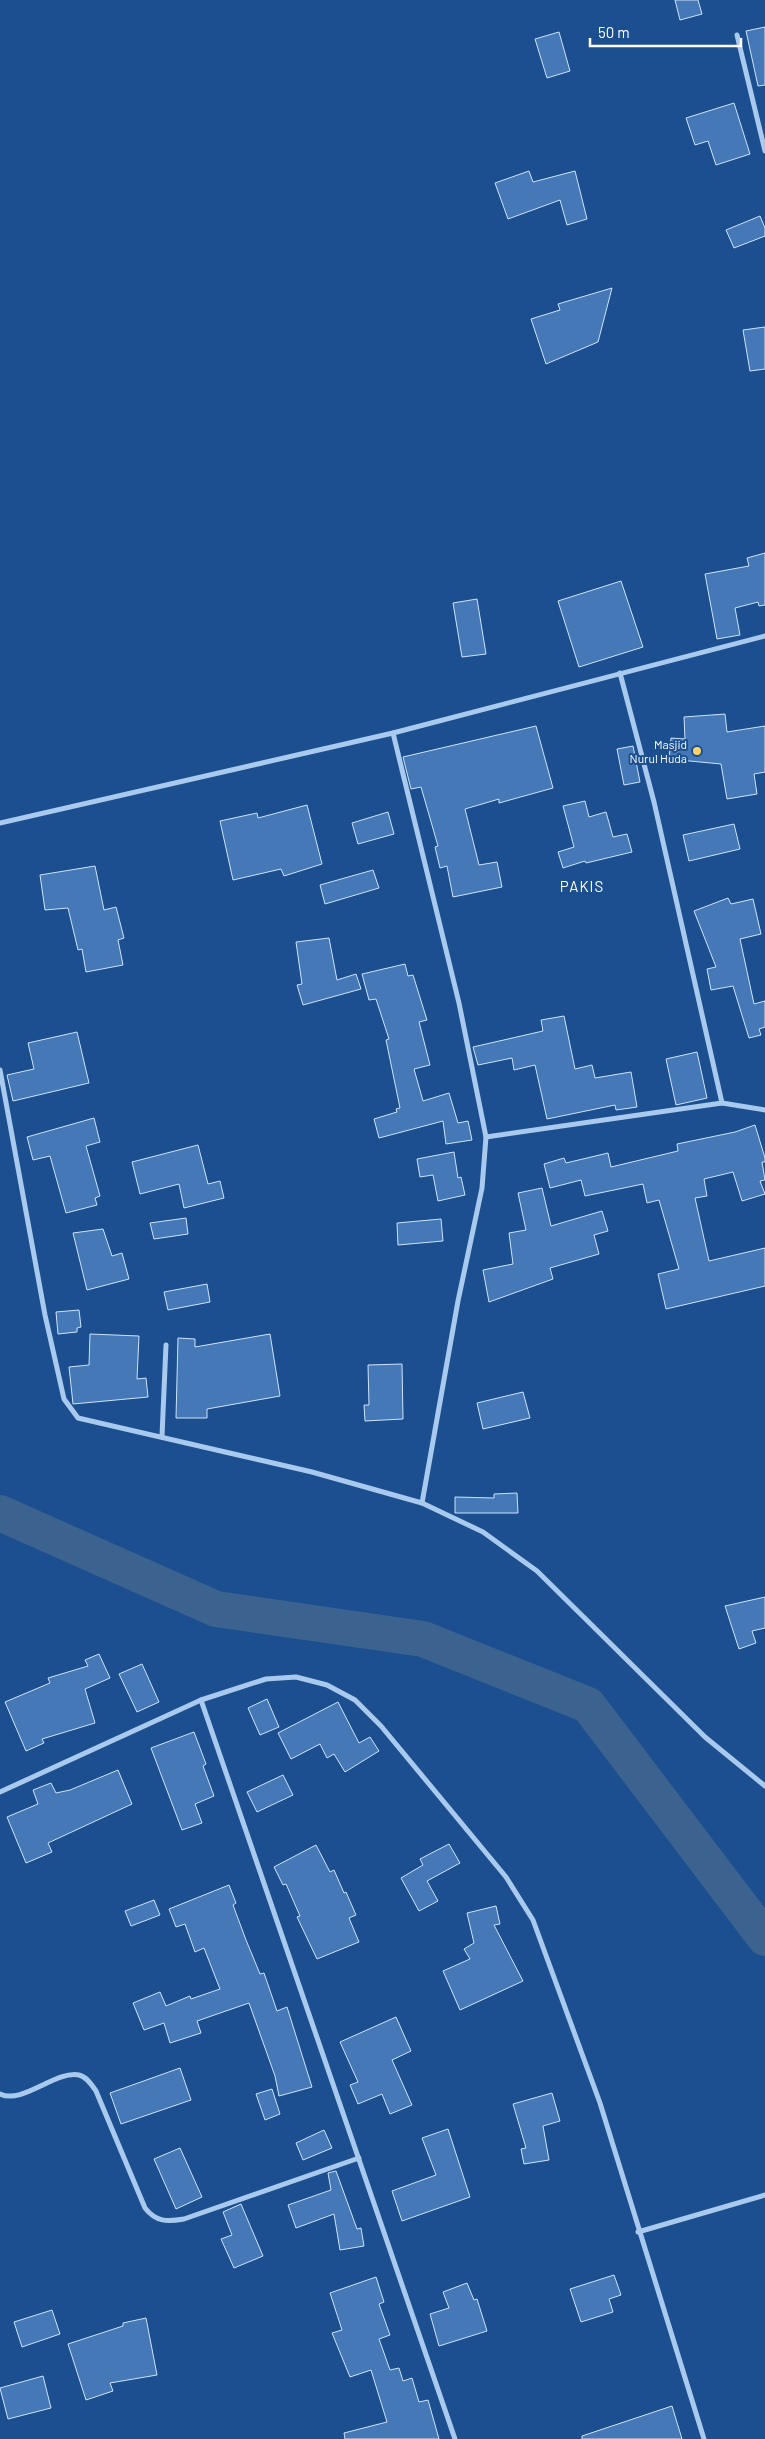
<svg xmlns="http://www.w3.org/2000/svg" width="765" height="2439" font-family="Barlow,sans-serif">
	<rect width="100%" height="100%" fill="#1b4f8f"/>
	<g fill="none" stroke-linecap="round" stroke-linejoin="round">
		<path stroke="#3c6290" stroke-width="36" d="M 0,1513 L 216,1609 L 423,1639 L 588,1705 L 765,1938"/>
	</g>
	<g fill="#4478b7" stroke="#cfe3fa">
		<path d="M 675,0 L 698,0 L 702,14 L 680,20 Z"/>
		<path d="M 765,27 L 765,85 L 758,86 L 746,31 Z"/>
		<path d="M 559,32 L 570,71 L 547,78 L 535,39 Z"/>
		<path d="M 734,103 L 750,154 L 716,165 L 708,141 L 695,145 L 686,118 Z"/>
		<path d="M 529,171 L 533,182 L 575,171 L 587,219 L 567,225 L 560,200 L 508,219 L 495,183 Z"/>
		<path d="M 760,216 L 765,228 L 765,236 L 734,248 L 726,230 Z"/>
		<path d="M 612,288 L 598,342 L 546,364 L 531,319 L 560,310 L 558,304 Z"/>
		<path d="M 765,327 L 765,369 L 750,371 L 743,330 Z"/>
		<path d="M 765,553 L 765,605 L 759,606 L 758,602 L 735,608 L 740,635 L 717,639 L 705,574 L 749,566 L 747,558 Z"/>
		<path d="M 621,581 L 643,647 L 579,667 L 558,601 Z"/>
		<path d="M 477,599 L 486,654 L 462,657 L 453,603 Z"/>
		<path d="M 725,714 L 727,732 L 765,726 L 765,772 L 754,774 L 757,794 L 727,799 L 721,764 L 669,759 L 671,738 L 685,739 L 684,717 Z"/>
		<path d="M 536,726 L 553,788 L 499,803 L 499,799 L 465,809 L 479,865 L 497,862 L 502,887 L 453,897 L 447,866 L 440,868 L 435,847 L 438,846 L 421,787 L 411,789 L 403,757 Z"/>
		<path d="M 633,746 L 640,782 L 624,785 L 617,749 Z"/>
		<path d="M 585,801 L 589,817 L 606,812 L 613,837 L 627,834 L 632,852 L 586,863 L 585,861 L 563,868 L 558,852 L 574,847 L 563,806 Z"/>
		<path d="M 307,805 L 322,864 L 284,876 L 281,869 L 233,880 L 220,821 L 257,813 L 258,818 Z"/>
		<path d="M 388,812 L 394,834 L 358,844 L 352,823 Z"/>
		<path d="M 734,824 L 740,849 L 689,861 L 683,835 Z"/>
		<path d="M 95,866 L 104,910 L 116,907 L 124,938 L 118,940 L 123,965 L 86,972 L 82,949 L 78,950 L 68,908 L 45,910 L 40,875 Z"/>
		<path d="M 373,870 L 379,888 L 325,904 L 320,885 Z"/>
		<path d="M 728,898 L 731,904 L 753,899 L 761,934 L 740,939 L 754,1004 L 765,1001 L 765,1027 L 759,1029 L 761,1035 L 749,1038 L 733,986 L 711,990 L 707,969 L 716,967 L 694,911 Z"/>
		<path d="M 329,938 L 337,980 L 356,974 L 361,989 L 303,1005 L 297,985 L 302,984 L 296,942 Z"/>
		<path d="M 405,964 L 408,976 L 413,975 L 427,1020 L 419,1022 L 430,1065 L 414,1069 L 423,1101 L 449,1093 L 458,1123 L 468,1121 L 472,1140 L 446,1144 L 443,1121 L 379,1138 L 374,1119 L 397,1112 L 396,1109 L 400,1108 L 386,1040 L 389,1039 L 376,999 L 369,1000 L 362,974 Z"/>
		<path d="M 564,1016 L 575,1069 L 592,1065 L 595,1078 L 631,1072 L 637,1107 L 616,1110 L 615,1105 L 547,1119 L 535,1065 L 514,1070 L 512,1058 L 478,1065 L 473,1047 L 543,1031 L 541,1020 Z"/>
		<path d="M 77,1032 L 89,1083 L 13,1101 L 7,1075 L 34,1069 L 28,1043 Z"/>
		<path d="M 697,1052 L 707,1098 L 676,1105 L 666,1059 Z"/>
		<path d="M 94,1118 L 100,1142 L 86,1146 L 100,1196 L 95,1198 L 97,1205 L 66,1213 L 50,1156 L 33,1160 L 27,1137 Z"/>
		<path d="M 755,1125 L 765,1158 L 765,1162 L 762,1162 L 765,1180 L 760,1181 L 765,1194 L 742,1201 L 733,1172 L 704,1179 L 707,1196 L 695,1198 L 709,1261 L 765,1248 L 765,1286 L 666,1309 L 658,1274 L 679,1269 L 659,1200 L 647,1203 L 643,1184 L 585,1196 L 581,1180 L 550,1188 L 544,1164 L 564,1158 L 566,1163 L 608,1153 L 611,1167 L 678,1151 L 677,1144 L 735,1132 Z"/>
		<path d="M 198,1145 L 208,1184 L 220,1181 L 224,1198 L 184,1208 L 179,1184 L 140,1194 L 132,1162 Z"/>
		<path d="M 454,1152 L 458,1178 L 461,1177 L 465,1195 L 438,1201 L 433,1175 L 420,1177 L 417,1159 Z"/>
		<path d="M 542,1188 L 551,1226 L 602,1211 L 608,1231 L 594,1235 L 599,1254 L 550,1268 L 553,1279 L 489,1302 L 483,1270 L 513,1264 L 509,1233 L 526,1230 L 518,1193 Z"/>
		<path d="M 186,1218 L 188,1234 L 154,1239 L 150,1223 Z"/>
		<path d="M 441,1219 L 443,1241 L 398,1245 L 397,1223 Z"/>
		<path d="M 103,1229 L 112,1256 L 122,1253 L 129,1279 L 87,1290 L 73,1233 Z"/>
		<path d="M 207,1284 L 210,1302 L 168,1310 L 164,1292 Z"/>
		<path d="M 79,1310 L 81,1327 L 77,1328 L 77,1332 L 58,1334 L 56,1312 Z"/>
		<path d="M 90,1334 L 139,1336 L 137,1379 L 146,1378 L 148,1397 L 73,1404 L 69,1367 L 89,1365 Z"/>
		<path d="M 270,1334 L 280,1396 L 207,1409 L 207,1418 L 176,1418 L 178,1338 L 195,1339 L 195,1347 Z"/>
		<path d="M 402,1364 L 403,1419 L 365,1421 L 364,1405 L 369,1405 L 368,1365 Z"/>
		<path d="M 523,1392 L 530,1418 L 483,1429 L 477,1403 Z"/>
		<path d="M 517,1493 L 518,1513 L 455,1513 L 455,1497 L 494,1498 L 494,1494 Z"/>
		<path d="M 765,1597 L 765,1628 L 752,1631 L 756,1643 L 739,1649 L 725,1606 Z"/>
		<path d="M 99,1654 L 110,1678 L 85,1689 L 95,1723 L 42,1739 L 44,1743 L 26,1751 L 5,1702 L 50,1683 L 48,1678 L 88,1666 L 85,1660 Z"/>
		<path d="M 142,1664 L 159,1702 L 137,1712 L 119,1674 Z"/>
		<path d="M 267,1699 L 279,1727 L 260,1735 L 248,1708 Z"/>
		<path d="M 338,1702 L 359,1743 L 370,1737 L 379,1751 L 345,1772 L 334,1754 L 327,1758 L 320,1744 L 291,1759 L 278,1733 Z"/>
		<path d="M 194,1732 L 206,1764 L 203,1766 L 214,1796 L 195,1804 L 202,1823 L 182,1830 L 151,1748 Z"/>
		<path d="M 118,1770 L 132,1804 L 48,1843 L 52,1852 L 26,1863 L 7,1817 L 38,1804 L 33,1790 L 51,1783 L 56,1793 L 70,1790 Z"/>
		<path d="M 283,1775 L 293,1795 L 257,1812 L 247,1792 Z"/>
		<path d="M 449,1844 L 460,1863 L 427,1881 L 438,1901 L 419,1911 L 401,1878 L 423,1865 L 420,1859 Z"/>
		<path d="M 316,1845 L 330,1872 L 334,1870 L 344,1893 L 346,1892 L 356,1915 L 349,1918 L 359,1942 L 317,1959 L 297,1917 L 300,1916 L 286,1884 L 283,1885 L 274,1867 Z"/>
		<path d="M 229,1885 L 236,1903 L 233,1905 L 246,1940 L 260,1974 L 264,1973 L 277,2011 L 287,2007 L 312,2087 L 279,2096 L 275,2076 L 249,2003 L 197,2021 L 201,2033 L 170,2043 L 164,2023 L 144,2030 L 133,2003 L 160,1992 L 166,2006 L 190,1996 L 191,1999 L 220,1989 L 204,1948 L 195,1952 L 185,1924 L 176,1927 L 169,1909 Z"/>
		<path d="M 154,1900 L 160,1915 L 131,1926 L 125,1911 Z"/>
		<path d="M 496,1906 L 500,1924 L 494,1925 L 523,1981 L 460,2010 L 443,1971 L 470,1959 L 464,1949 L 474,1943 L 467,1913 Z"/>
		<path d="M 396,2017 L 411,2051 L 392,2060 L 412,2105 L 390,2114 L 382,2094 L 358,2104 L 350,2085 L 358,2082 L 340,2042 Z"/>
		<path d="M 180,2068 L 191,2100 L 121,2124 L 110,2093 Z"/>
		<path d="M 272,2089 L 280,2114 L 265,2120 L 256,2094 Z"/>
		<path d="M 552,2093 L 560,2121 L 543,2126 L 549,2160 L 524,2164 L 521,2149 L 526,2148 L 513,2104 Z"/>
		<path d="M 448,2129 L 470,2197 L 402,2221 L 392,2191 L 436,2175 L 422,2138 Z"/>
		<path d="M 324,2130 L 332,2148 L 303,2160 L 296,2143 Z"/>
		<path d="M 180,2148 L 202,2197 L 176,2209 L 154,2159 Z"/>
		<path d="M 336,2171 L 357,2229 L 361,2228 L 364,2246 L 340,2250 L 334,2214 L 296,2228 L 288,2205 L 331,2190 L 328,2173 Z"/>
		<path d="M 241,2204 L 263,2256 L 234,2268 L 221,2239 L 232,2235 L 223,2212 Z"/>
		<path d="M 614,2275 L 621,2295 L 609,2299 L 613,2312 L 581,2322 L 570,2289 Z"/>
		<path d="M 376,2277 L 384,2302 L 379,2304 L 390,2335 L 379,2339 L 390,2370 L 399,2368 L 403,2381 L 412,2378 L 419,2402 L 428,2400 L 439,2439 L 345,2439 L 344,2433 L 387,2422 L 371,2370 L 350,2377 L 332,2333 L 342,2330 L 330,2293 Z"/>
		<path d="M 467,2283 L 474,2300 L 477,2299 L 487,2331 L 439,2346 L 430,2314 L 449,2308 L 443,2292 Z"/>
		<path d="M 52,2310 L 60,2334 L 22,2347 L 14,2322 Z"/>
		<path d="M 146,2318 L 157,2375 L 110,2383 L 113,2391 L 86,2400 L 68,2344 L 123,2326 L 123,2323 Z"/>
		<path d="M 43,2376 L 51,2408 L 8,2419 L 0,2388 Z"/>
		<path d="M 672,2406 L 682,2439 L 582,2439 L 582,2436 Z"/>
	</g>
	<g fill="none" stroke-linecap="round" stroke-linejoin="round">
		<g stroke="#a9c9ee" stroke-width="5">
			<path d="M 737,35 L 765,151"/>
			<path d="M 620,673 L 654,802 L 722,1103"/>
			<path d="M 393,733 L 459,1003 L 486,1137 L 482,1188 L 458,1301 L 422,1503"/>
			<path d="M 0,823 L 393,733 L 765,636"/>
			<path d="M 0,1070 L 45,1315 L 64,1399 L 78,1418 L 312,1472 L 422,1503 L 483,1532 L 537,1571 L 705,1737 L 765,1786"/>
			<path d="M 486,1137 L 722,1103 L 765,1110"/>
			<path d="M 162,1436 L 166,1345"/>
			<path d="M 201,1700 L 266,1679 L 296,1677 L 327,1685 L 355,1700 L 381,1726 L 506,1877 L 533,1920 L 600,2103 L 704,2439"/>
			<path d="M 0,1792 L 201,1700 L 455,2439"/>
			<path d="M 0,2094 C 22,2105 56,2070 79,2075 C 87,2077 92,2085 96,2091 L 145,2208 C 156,2222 167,2222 184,2219 L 359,2158"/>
			<path d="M 638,2232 L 765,2195"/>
		</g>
	</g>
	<circle fill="#ffd166" stroke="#1b4f8f" stroke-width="2" cx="697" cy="751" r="5"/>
	<g text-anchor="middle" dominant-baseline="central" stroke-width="4" stroke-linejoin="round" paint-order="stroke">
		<g font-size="12" fill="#fff" stroke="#1b4f8f" text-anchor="end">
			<text x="687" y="744">Masjid<tspan x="687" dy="14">Nurul Huda</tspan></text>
		</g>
		<g font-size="15" letter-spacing="1" fill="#fff" stroke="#1b4f8f">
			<text x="582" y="886">PAKIS</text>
		</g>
	</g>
	<path d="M590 38v8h151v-8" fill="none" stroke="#ffffff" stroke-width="2.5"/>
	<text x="598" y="38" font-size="15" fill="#ffffff" stroke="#1b4f8f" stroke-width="4" paint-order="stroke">50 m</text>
</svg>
